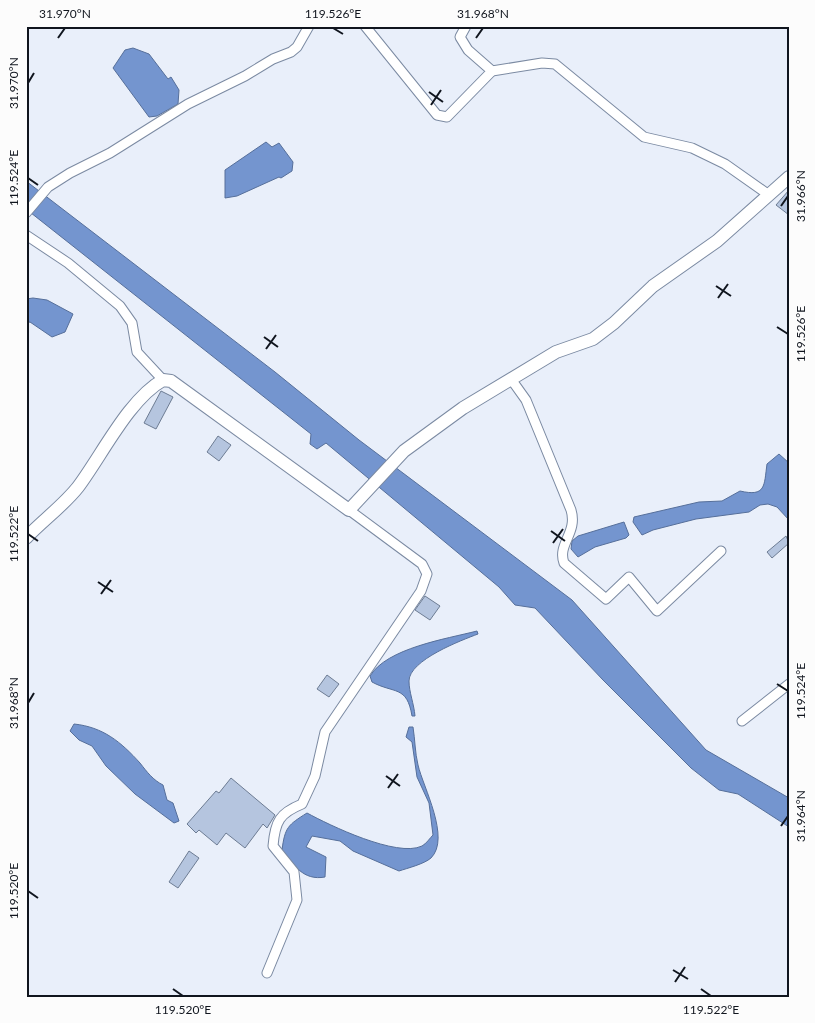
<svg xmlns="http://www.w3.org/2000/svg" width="815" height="1023" font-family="Lato,sans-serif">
	<rect width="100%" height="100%" fill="#e9effa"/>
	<g fill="#7495cf" stroke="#566f9a">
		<path d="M 133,48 L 149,54 L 168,79 L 171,77 L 179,90 L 178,104 L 157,116 L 149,117 L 113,68 L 125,50 Z"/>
		<path d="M 266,142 L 272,147 L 279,143 L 293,162 L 292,171 L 281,178 L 279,177 L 237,196 L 225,198 L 225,170 Z"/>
		<path d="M 26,181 L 275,372 L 359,440 L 572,600 L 706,750 L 789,798 L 789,827 L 738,794 L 719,790 L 691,768 L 603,680 L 535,608 L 515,605 L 499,587 L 326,443 L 317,449 L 310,444 L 311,434 L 26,209 Z"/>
		<path d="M 33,298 L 47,300 L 73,314 L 65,332 L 52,337 L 30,322 L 26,323 L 26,299 Z"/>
		<path d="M 779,454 L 789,463 L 789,520 L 777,507 L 768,504 L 760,505 L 749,512 L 696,519 L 653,530 L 642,535 L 633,522 L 634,517 L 699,502 L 722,501 L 740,491 C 766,497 764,486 767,464 Z"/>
		<path d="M 624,522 L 629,535 L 626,538 L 595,547 L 578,557 L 571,549 L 572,541 L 578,536 Z"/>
		<path d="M 477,631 L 478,634 C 462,640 409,660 409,681 C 409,692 414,704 415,716 L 412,716 C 407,685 394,694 372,682 L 370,676 C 387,648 446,639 477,631 Z"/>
		<path d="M 74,724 C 103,727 121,742 140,763 C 147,772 153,780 163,785 L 167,800 L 173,803 L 179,821 L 174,823 L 135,794 L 106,766 L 92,746 L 79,740 L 70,731 Z"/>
		<path d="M 409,727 L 413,727 C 415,739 415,753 418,765 C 423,787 451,838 431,858 C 424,864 408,868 399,871 L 353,851 L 340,841 L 312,836 L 306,847 L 326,857 L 325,877 C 303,881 294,865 282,850 C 285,827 288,825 307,813 C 329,825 397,858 422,846 C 426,844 430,838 433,835 L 429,803 L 417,777 L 412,742 L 406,737 Z"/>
	</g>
	<g fill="#b5c5df" stroke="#6d7c93">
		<path d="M 789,190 L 789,215 L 776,205 Z"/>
		<path d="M 161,391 L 173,397 L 156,429 L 144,423 Z"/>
		<path d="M 218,436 L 231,445 L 219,461 L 207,452 Z"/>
		<path d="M 786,536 L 789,543 L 772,558 L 767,552 Z"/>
		<path d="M 425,596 L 440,606 L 430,620 L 415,610 Z"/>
		<path d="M 327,675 L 339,684 L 329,697 L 317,689 Z"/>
		<path d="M 231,778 L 275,815 L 267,828 L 263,824 L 245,848 L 226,833 L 217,845 L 199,830 L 196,833 L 187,824 L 216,791 L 219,793 Z"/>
		<path d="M 189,851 L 199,858 L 178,888 L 169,882 Z"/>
	</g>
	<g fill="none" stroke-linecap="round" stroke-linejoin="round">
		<defs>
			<g id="street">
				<path d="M 365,26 L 437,115 L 447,117 L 492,71 L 468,50 L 460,37 L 466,26"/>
				<path d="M 492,71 L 542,63 L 555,64 L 644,137 L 692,148 L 725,164 L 769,195"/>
				<path d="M 26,213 L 48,187 L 70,173 L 110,153 L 188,104 L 245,76 L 273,59 L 291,52 L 297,47 L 309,26"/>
				<path d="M 26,235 L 68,263 L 120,306 L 132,323 L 137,352 L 163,380"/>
				<path d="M 511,379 L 526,400 L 571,510 C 578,533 557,544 564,563 L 606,599 L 629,577 L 657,611 L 721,551"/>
				<path d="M 742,721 L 789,684"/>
				<path d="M 267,973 L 297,900 L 294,872 L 273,846 C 275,821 280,813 302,804 L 315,776 L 325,732 L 421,591 L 427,574 L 422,564 L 349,510"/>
			</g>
			<path id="secondary" d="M 26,538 C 42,521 64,505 78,487 C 102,455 129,399 163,380 L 171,381 L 349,510 L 404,451 L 463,408 L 556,352 L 593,339 L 614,323 L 653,286 L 717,241 L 789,177"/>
		</defs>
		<use href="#street" stroke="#7b8aa2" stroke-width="11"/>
		<use href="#secondary" stroke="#7b8aa2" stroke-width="14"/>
		<use href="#street" stroke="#fff" stroke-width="9"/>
		<use href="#secondary" stroke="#fff" stroke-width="12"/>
	</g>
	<path fill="none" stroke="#10151e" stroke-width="2" d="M 333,28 L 343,34M 58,38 L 65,28M 476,38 L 483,28M 28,83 L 34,73M 429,92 L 443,102M 431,105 L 441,90M 28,178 L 38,185M 781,206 L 788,196M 716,286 L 731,296M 718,298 L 728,284M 777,327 L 788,334M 264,337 L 278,347M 266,349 L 276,335M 551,531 L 565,541M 28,534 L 38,541M 553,543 L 563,529M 98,582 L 113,592M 101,594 L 111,580M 777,684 L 788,691M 28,703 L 34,693M 386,776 L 400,786M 388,788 L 398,774M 781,826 L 788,816M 28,891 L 38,898M 673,970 L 688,979M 675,982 L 685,967M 173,989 L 183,996M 701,989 L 711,996"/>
	<rect width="815" height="1023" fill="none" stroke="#fcfcfc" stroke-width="55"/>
	<rect x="28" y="28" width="760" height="968" fill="none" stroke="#10151e" stroke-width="2"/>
	<g font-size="12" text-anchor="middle" fill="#10151e">
		<text x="65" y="18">31.970°N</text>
		<text x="333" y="18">119.526°E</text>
		<text x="483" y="18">31.968°N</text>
		<text transform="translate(14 83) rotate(-90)" y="4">31.970°N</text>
		<text transform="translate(14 178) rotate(-90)" y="4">119.524°E</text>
		<text transform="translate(801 196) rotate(-90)" y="4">31.966°N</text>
		<text transform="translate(801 334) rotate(-90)" y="4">119.526°E</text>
		<text transform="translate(14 534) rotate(-90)" y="4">119.522°E</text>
		<text transform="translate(801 691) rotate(-90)" y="4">119.524°E</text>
		<text transform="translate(14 703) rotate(-90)" y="4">31.968°N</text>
		<text transform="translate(801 816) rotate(-90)" y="4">31.964°N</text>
		<text transform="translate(14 891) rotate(-90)" y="4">119.520°E</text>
		<text x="183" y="1014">119.520°E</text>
		<text x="711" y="1014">119.522°E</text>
	</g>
</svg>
